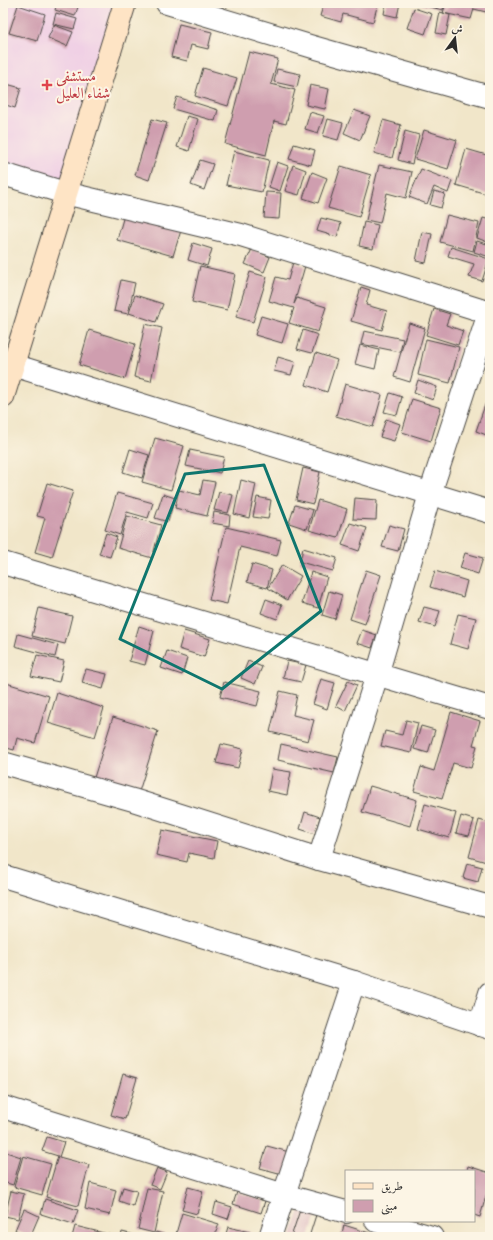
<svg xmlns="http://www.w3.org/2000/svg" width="493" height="1240" font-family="'IM FELL English',Amiri,serif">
	<rect width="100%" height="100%" fill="#fcf5e5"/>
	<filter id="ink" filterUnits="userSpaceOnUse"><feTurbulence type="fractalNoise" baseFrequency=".025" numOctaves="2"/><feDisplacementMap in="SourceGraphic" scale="8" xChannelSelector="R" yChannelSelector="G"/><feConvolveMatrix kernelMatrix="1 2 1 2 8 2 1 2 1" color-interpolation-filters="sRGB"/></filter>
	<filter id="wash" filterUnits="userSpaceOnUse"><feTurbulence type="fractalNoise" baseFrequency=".012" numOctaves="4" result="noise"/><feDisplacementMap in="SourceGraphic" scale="16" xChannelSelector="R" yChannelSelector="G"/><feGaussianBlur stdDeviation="0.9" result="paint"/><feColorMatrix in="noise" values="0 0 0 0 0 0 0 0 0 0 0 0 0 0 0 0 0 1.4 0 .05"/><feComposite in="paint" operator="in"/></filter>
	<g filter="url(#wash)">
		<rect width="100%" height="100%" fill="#f1e6c9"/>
		<path fill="#f0d0e5" d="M 3,3 L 115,3 L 63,184 L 3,166 Z"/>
		<g id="blocks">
			<g fill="#cf9eaf">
				<path d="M 57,3 L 75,3 L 79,4 L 75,16 L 55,10 Z"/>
				<path d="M 324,3 L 378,3 L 373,22 L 343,14 L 341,22 L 320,16 Z"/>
				<path d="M 386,3 L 400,3 L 397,17 L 384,14 Z"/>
				<path d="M 413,3 L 444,3 L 443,10 Z"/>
				<path d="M 446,3 L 490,3 L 490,13 L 474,9 L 471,19 L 443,13 Z"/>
				<path d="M 18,5 L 45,14 L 37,41 L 9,33 Z"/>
				<path d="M 414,8 L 432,14 L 425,34 L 407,28 Z"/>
				<path d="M 440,12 L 450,15 L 446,35 L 436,33 Z"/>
				<path d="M 56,13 L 77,19 L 74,29 L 53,24 Z"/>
				<path d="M 179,24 L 212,32 L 208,49 L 191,45 L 187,61 L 171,57 Z"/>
				<path d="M 54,25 L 73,32 L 67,46 L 48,38 Z"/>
				<path d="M 249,52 L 278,59 L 271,84 L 295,90 L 286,124 L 274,121 L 266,155 L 225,144 Z"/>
				<path d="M 203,68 L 237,78 L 228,106 L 195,96 Z"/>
				<path d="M 277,69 L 300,74 L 297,87 L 274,82 Z"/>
				<path d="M 3,83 L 21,88 L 15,108 L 3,104 Z"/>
				<path d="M 310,85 L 329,89 L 325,109 L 306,105 Z"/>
				<path d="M 177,97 L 218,110 L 215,121 L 173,109 Z"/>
				<path d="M 354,110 L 370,116 L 360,140 L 344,133 Z"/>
				<path d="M 310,112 L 324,116 L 318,133 L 305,129 Z"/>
				<path d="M 187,116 L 198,119 L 189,151 L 177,147 Z"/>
				<path d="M 152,119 L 167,123 L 149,180 L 135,175 Z"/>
				<path d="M 328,119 L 343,123 L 338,140 L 323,136 Z"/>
				<path d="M 383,120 L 401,125 L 392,158 L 374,153 Z"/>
				<path d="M 424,130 L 457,140 L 448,169 L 415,159 Z"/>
				<path d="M 405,131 L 419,135 L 412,164 L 398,160 Z"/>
				<path d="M 294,144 L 315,150 L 311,165 L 289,159 Z"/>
				<path d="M 466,149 L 490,156 L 490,195 L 456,185 Z"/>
				<path d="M 234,151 L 269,160 L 262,192 L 226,185 Z"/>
				<path d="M 200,160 L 213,164 L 204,190 L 191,185 Z"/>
				<path d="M 277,162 L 288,166 L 280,191 L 269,187 Z"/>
				<path d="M 293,165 L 306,170 L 299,195 L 285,191 Z"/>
				<path d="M 379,165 L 412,172 L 406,198 L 387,193 L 380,223 L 366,220 Z"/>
				<path d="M 341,166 L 371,175 L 359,217 L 328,208 Z"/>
				<path d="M 421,169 L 452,181 L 448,193 L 434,187 L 427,204 L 409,197 Z"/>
				<path d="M 312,172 L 327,178 L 318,203 L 303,198 Z"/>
				<path d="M 434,191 L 445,194 L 441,208 L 430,205 Z"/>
				<path d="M 266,192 L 281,193 L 279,219 L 264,218 Z"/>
				<path d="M 126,208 L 183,224 L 173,256 L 117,240 Z"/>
				<path d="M 447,215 L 479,223 L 473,251 L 440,242 Z"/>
				<path d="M 321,218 L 341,223 L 337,237 L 317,231 Z"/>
				<path d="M 483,218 L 490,220 L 490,243 L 477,238 Z"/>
				<path d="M 364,222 L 378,225 L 373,249 L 359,246 Z"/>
				<path d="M 422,232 L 432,234 L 426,263 L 416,261 Z"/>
				<path d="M 477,241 L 490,245 L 490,257 L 474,252 Z"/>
				<path d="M 193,243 L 212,249 L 207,266 L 188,260 Z"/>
				<path d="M 451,247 L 489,259 L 482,281 L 469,277 L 474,264 L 448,256 Z"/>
				<path d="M 252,249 L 270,257 L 264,272 L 245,264 Z"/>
				<path d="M 293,262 L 305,266 L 294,304 L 297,298 L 326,307 L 318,332 L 289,323 L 294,308 L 269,301 L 276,277 L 288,280 Z"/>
				<path d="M 200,266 L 235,274 L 227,310 L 192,302 Z"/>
				<path d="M 250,272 L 267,277 L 253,322 L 236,317 Z"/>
				<path d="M 121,280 L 135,283 L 128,314 L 114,311 Z"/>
				<path d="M 361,287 L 370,290 L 366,305 L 387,311 L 382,330 L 351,321 Z"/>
				<path d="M 135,295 L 163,304 L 156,322 L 129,313 Z"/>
				<path d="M 434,309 L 450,314 L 446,325 L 463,331 L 458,345 L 426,335 Z"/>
				<path d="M 261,316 L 288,324 L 282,343 L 255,335 Z"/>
				<path d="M 409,323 L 425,328 L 410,382 L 394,377 Z"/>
				<path d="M 145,324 L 162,328 L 151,381 L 134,377 Z"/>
				<path d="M 89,330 L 135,344 L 125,379 L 79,365 Z"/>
				<path d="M 303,330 L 318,335 L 312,353 L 297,349 Z"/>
				<path d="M 364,331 L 403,339 L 400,352 L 361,344 Z"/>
				<path d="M 426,339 L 459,347 L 450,383 L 418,375 Z"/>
				<path d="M 360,345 L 379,350 L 375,369 L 355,364 Z"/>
				<path d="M 316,353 L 337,360 L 327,392 L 306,385 Z"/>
				<path d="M 278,357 L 295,362 L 291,375 L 274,371 Z"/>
				<path d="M 418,380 L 437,387 L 433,400 L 414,393 Z"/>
				<path d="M 345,384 L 382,395 L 373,427 L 336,416 Z"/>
				<path d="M 390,393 L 402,397 L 397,415 L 384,412 Z"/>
				<path d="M 412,399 L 441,408 L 431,441 L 402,432 Z"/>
				<path d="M 486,402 L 490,403 L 489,436 L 476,431 Z"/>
				<path d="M 386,419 L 400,424 L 394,441 L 380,437 Z"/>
				<path d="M 155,438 L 184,446 L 171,490 L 142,482 Z"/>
				<path d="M 130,449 L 149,455 L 142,478 L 123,472 Z"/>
				<path d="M 190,450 L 224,457 L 220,473 L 186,466 Z"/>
				<path d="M 303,468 L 320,472 L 313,504 L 296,500 Z"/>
				<path d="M 203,480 L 215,482 L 207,516 L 175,508 L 179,490 L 200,495 Z"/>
				<path d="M 241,480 L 256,484 L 249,518 L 234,514 Z"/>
				<path d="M 47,483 L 73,491 L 52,557 L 35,552 L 45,518 L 37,516 Z"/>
				<path d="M 219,492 L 233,495 L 228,513 L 214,510 Z"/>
				<path d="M 117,493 L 153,503 L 148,518 L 127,512 L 120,535 L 105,530 Z"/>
				<path d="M 163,494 L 175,498 L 168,522 L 155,518 Z"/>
				<path d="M 257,497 L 271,500 L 268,519 L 253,517 Z"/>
				<path d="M 355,498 L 377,500 L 376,520 L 353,519 Z"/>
				<path d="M 318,500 L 347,509 L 338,538 L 309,530 Z"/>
				<path d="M 295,505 L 313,510 L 307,529 L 289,523 Z"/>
				<path d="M 214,512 L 230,515 L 229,526 L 212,523 Z"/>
				<path d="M 127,516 L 161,525 L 152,558 L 118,548 Z"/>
				<path d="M 350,523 L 367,528 L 359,551 L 342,545 Z"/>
				<path d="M 389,525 L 404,529 L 398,551 L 382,547 Z"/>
				<path d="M 226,527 L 281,540 L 277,556 L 240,547 L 227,604 L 209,600 Z"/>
				<path d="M 106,533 L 117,537 L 110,557 L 99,554 Z"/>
				<path d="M 303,548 L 337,558 L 333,571 L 300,562 Z"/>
				<path d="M 465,553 L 483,558 L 478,574 L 460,568 Z"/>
				<path d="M 252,564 L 272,570 L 267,588 L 247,582 Z"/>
				<path d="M 282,565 L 301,576 L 287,600 L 268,588 Z"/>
				<path d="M 366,570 L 381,575 L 365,624 L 350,619 Z"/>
				<path d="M 435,571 L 467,581 L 463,597 L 430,587 Z"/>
				<path d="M 311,572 L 327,577 L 318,608 L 302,603 Z"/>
				<path d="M 329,591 L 342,595 L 335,619 L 322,615 Z"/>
				<path d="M 266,599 L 282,605 L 277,619 L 261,613 Z"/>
				<path d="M 424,607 L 440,611 L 435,627 L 419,622 Z"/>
				<path d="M 39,608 L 72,616 L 65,644 L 32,636 Z"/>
				<path d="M 458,614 L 476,618 L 468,649 L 450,644 Z"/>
				<path d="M 139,626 L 154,631 L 145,665 L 129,661 Z"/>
				<path d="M 362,630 L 377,635 L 372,648 L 357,643 Z"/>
				<path d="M 184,631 L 210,639 L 204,657 L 179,649 Z"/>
				<path d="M 18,634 L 58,645 L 55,657 L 15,646 Z"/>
				<path d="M 167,651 L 187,658 L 182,675 L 161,668 Z"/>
				<path d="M 37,655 L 64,661 L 59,682 L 31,676 Z"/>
				<path d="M 248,661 L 262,667 L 255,684 L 241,678 Z"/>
				<path d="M 287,661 L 306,665 L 301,682 L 283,678 Z"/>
				<path d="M 86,669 L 107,674 L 103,689 L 82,683 Z"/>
				<path d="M 321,679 L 335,683 L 327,709 L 313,704 Z"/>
				<path d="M 348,681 L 357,685 L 345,711 L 336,706 Z"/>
				<path d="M 3,682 L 49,696 L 35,743 L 17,738 L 14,750 L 3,747 Z"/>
				<path d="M 224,682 L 261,691 L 257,706 L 220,697 Z"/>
				<path d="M 280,691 L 297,695 L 293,715 L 314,720 L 308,741 L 270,732 Z"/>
				<path d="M 57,693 L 104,708 L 95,737 L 48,723 Z"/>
				<path d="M 451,712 L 480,721 L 473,745 L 477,746 L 471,768 L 453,763 L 442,799 L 414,791 L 421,767 L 434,771 Z"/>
				<path d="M 113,717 L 158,731 L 137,798 L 92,784 Z"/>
				<path d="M 406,720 L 418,723 L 411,753 L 381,746 L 385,731 L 402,735 Z"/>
				<path d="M 421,726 L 435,730 L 428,753 L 414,749 Z"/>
				<path d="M 221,744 L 243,749 L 238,768 L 216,763 Z"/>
				<path d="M 281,744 L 338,757 L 334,773 L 278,760 Z"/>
				<path d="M 272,769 L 291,772 L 287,795 L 268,791 Z"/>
				<path d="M 370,786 L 417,800 L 410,826 L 362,812 Z"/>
				<path d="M 425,804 L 456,813 L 449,838 L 418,829 Z"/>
				<path d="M 305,812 L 320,817 L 315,834 L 300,829 Z"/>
				<path d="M 461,816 L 474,820 L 469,836 L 456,833 Z"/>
				<path d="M 479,820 L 490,823 L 490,863 L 469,857 Z"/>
				<path d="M 162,830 L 217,841 L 214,858 L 189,853 L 187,862 L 156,855 Z"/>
				<path d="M 467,863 L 482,867 L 478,882 L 463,878 Z"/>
				<path d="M 123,1074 L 137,1078 L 125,1119 L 111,1115 Z"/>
				<path d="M 47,1137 L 64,1142 L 59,1157 L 89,1165 L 78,1206 L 46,1197 L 58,1156 L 42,1151 Z"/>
				<path d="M 267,1146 L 293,1153 L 286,1175 L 260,1168 Z"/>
				<path d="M 3,1151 L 21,1157 L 13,1185 L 3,1182 Z"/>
				<path d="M 23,1156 L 51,1164 L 42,1195 L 14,1187 Z"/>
				<path d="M 468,1166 L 490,1173 L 490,1182 L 480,1217 L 474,1215 L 474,1171 L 467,1171 Z"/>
				<path d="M 157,1168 L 167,1172 L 160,1189 L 150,1185 Z"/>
				<path d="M 90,1183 L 116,1190 L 110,1215 L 85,1209 Z"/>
				<path d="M 123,1187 L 137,1191 L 133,1206 L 119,1201 Z"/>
				<path d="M 188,1187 L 203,1191 L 197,1214 L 182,1210 Z"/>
				<path d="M 147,1188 L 163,1191 L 154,1233 L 138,1229 Z"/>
				<path d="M 11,1191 L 24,1194 L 18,1219 L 5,1216 Z"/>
				<path d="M 237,1192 L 265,1201 L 261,1213 L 233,1204 Z"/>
				<path d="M 45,1199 L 78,1210 L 73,1224 L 41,1214 Z"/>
				<path d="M 216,1202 L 232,1207 L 228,1219 L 213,1214 Z"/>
				<path d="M 24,1209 L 39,1216 L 30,1237 L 15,1230 Z"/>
				<path d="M 300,1210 L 316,1215 L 309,1237 L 291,1237 Z"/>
				<path d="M 182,1213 L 219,1224 L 214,1237 L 175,1237 Z"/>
				<path d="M 344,1225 L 382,1237 L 341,1237 Z"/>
				<path d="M 75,1226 L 116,1236 L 116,1237 L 72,1237 Z"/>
				<path d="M 228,1227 L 250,1232 L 249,1237 L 225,1237 Z"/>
				<path d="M 122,1232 L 139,1236 L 139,1237 L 121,1237 Z"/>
				<path d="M 156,1232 L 173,1237 L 155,1237 Z"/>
			</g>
		</g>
	</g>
	<g filter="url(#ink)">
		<use href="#blocks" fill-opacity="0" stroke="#494743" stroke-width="1"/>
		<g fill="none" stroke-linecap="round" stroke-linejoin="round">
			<defs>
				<g id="street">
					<path d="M 167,3 L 313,47 L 490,97"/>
					<path d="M 3,174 L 65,193 L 241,235 L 490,313"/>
					<path d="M 3,362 L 490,512"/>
					<path d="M 3,563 L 490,708"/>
					<path d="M 3,763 L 133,800 L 319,859 L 490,907"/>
					<path d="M 319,859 L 377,675 L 430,494 L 490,310"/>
					<path d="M 3,876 L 354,982 L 490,1028"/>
					<path d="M 480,1025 L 490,993"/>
					<path d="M 3,1107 L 284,1195 L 346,1212"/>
					<path d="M 376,1221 L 432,1237"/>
					<path d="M 270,1237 L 354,982"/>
				</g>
				<path id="secondary" d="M 3,397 L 125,3"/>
			</defs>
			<use href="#street" stroke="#494743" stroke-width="24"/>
			<use href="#secondary" stroke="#494743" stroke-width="24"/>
			<use href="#street" stroke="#fff" stroke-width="22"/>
			<use href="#secondary" stroke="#fee4c5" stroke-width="22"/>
		</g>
	</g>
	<path fill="none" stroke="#0f766e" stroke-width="3" stroke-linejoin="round" d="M 264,465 L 321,611 L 222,689 L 120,639 L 185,474 Z"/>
	<path fill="#e0444e" stroke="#fcf5e5" stroke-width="1.5" d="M45 79h4v4h4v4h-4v4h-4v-4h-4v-4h4z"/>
	<g text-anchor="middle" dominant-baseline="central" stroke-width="4" stroke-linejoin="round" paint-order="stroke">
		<g font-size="15" fill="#be3a42" stroke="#fcf5e5" text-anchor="start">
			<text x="56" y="76">مستشفى<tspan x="56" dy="17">شفاء العليل</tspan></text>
		</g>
	</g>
	<rect width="493" height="1240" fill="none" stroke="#fcf5e5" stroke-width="16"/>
	<rect x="345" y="1170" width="130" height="52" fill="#fcf5e5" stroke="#a8a49b"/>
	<rect x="353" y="1183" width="20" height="6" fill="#fee4c5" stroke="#a8a49b"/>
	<text x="381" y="1190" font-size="12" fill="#2b2b2b">طريق</text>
	<rect x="353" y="1200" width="20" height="12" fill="#cf9eaf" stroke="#a8a49b"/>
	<text x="381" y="1210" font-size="12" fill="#2b2b2b">مبنى</text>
	<g transform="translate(455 38) rotate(15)" stroke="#fcf5e5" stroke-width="3" paint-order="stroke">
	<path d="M0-3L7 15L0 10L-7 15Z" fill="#2b2b2b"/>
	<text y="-6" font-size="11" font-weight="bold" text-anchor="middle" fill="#2b2b2b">ش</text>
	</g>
</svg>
